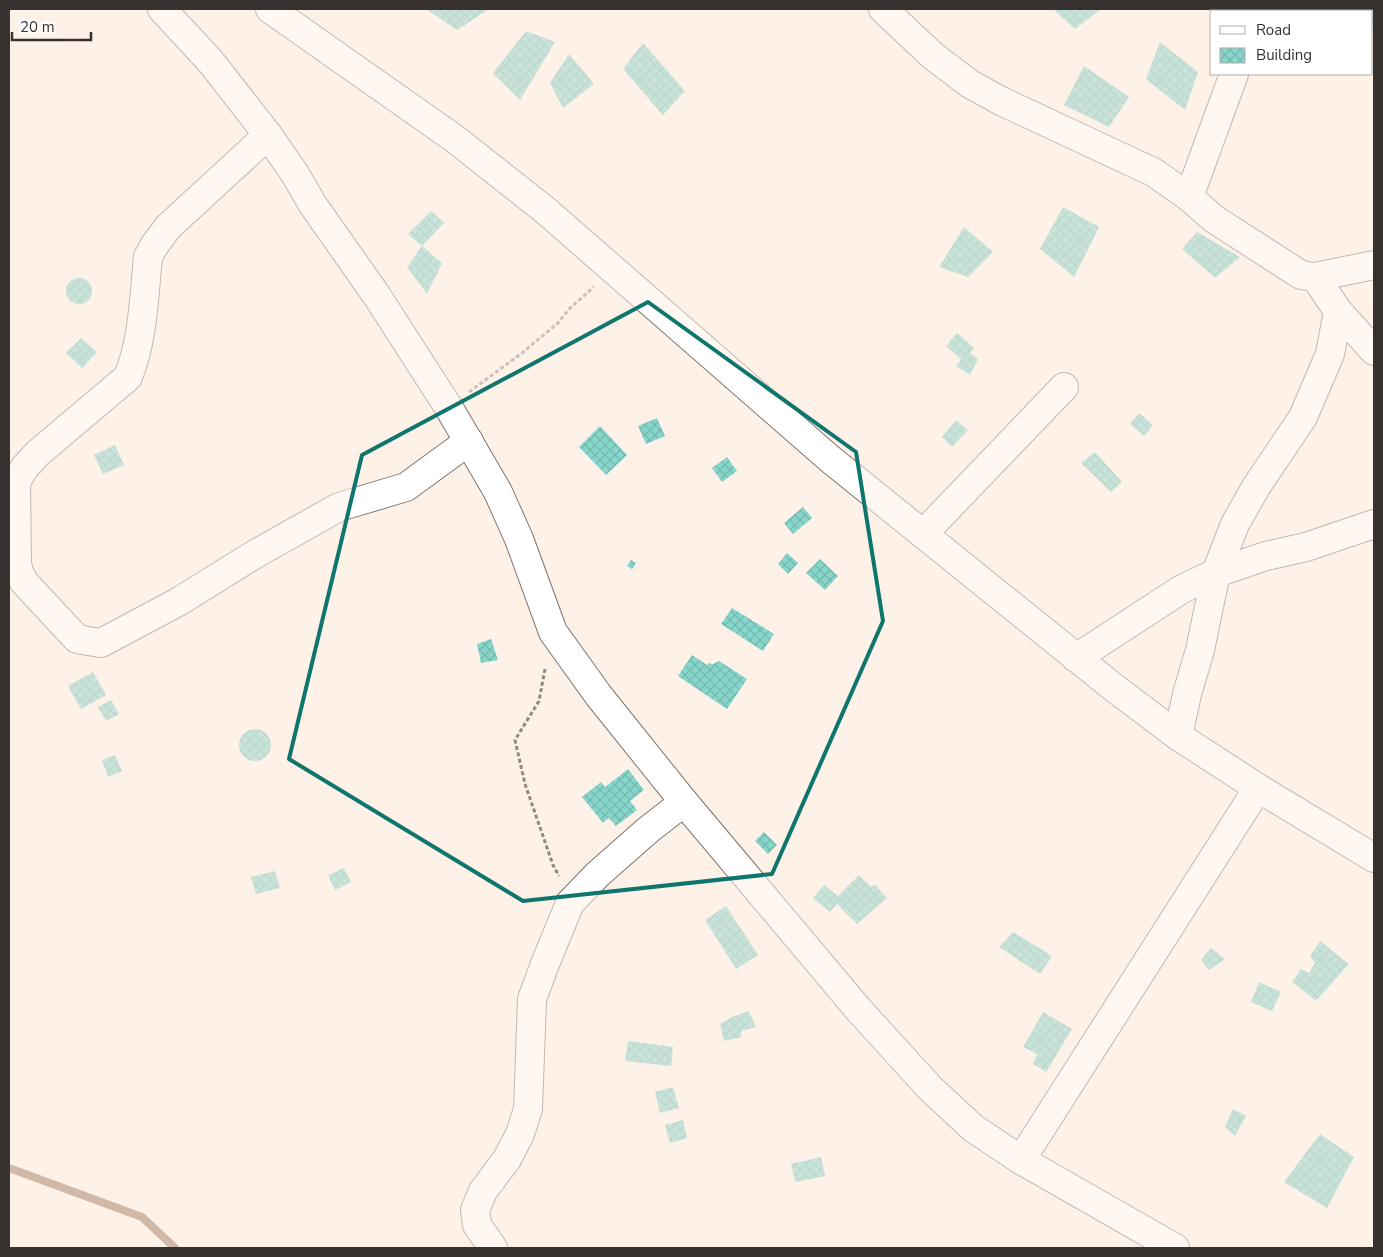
<svg xmlns="http://www.w3.org/2000/svg" width="1383" height="1257" font-family="'Nunito Sans',sans-serif">
	<defs>
		<pattern id="building-cross-hatch" width="8" height="8" patternUnits="userSpaceOnUse" patternTransform="scale(1.25)"><rect width="8" height="8" fill="#87d6cb"/><path d="M0 0l8 8M0 8l8-8" fill="none" stroke="#75b8af"/></pattern>
	</defs>
	<rect width="100%" height="100%" fill="#fdf1e8"/>
	<g fill="none" stroke-linecap="round" stroke-linejoin="round">
		<path stroke="#9c775c" stroke-width="8" d="M 9,1168 L 142,1217 L 175,1248"/>
	</g>
	<g fill="url(#building-cross-hatch)">
		<path d="M 426,9 L 489,9 L 457,30 Z"/>
		<path d="M 1056,9 L 1101,9 L 1075,29 L 1054,10 Z"/>
		<path d="M 1340,9 L 1374,9 L 1374,29 L 1372,28 L 1372,11 L 1344,11 Z"/>
		<path d="M 526,31 L 555,42 L 520,100 L 493,73 Z"/>
		<path d="M 1160,42 L 1198,72 L 1185,110 L 1146,79 Z"/>
		<path d="M 643,43 L 685,91 L 663,115 L 623,69 Z"/>
		<path d="M 569,54 L 594,84 L 563,108 L 550,83 Z"/>
		<path d="M 1084,66 L 1129,97 L 1109,127 L 1064,105 Z"/>
		<path d="M 1063,207 L 1099,227 L 1074,277 L 1040,249 Z"/>
		<path d="M 431,211 L 444,223 L 422,246 L 408,234 Z"/>
		<path d="M 964,227 L 993,252 L 968,277 L 939,267 Z"/>
		<path d="M 1197,232 L 1240,257 L 1215,278 L 1182,249 Z"/>
		<path d="M 422,246 L 442,263 L 427,294 L 407,267 Z"/>
		<circle cx="79" cy="291" r="13"/>
		<path d="M 957,333 L 974,348 L 970,353 L 978,359 L 970,375 L 956,366 L 961,359 L 946,346 Z"/>
		<path d="M 81,338 L 97,352 L 82,368 L 66,353 Z"/>
		<path d="M 1139,413 L 1153,425 L 1144,436 L 1130,424 Z"/>
		<path d="M 657,418 L 665,436 L 646,444 L 638,426 Z"/>
		<path d="M 956,420 L 968,430 L 952,447 L 942,437 Z"/>
		<path d="M 600,426 L 627,455 L 606,475 L 579,447 Z"/>
		<path d="M 115,445 L 124,465 L 103,474 L 94,455 Z"/>
		<path d="M 1095,452 L 1122,482 L 1111,492 L 1081,463 Z"/>
		<path d="M 727,457 L 737,471 L 722,482 L 712,468 Z"/>
		<path d="M 803,507 L 812,518 L 793,534 L 784,523 Z"/>
		<path d="M 787,553 L 798,563 L 788,574 L 778,564 Z"/>
		<path d="M 820,559 L 838,576 L 825,590 L 806,573 Z"/>
		<path d="M 631,560 L 636,563 L 632,569 L 627,566 Z"/>
		<path d="M 732,608 L 774,634 L 763,651 L 721,624 Z"/>
		<path d="M 491,639 L 498,660 L 481,663 L 477,644 Z"/>
		<path d="M 692,655 L 707,665 L 709,663 L 713,664 L 719,661 L 747,679 L 727,709 L 678,676 Z"/>
		<path d="M 93,672 L 106,695 L 81,709 L 68,686 Z"/>
		<path d="M 111,700 L 119,714 L 106,721 L 98,707 Z"/>
		<circle cx="255" cy="745" r="16"/>
		<path d="M 115,755 L 122,771 L 108,777 L 102,760 Z"/>
		<path d="M 628,769 L 644,790 L 630,801 L 637,810 L 616,826 L 609,818 L 603,823 L 582,797 L 601,782 L 605,787 Z"/>
		<path d="M 764,832 L 777,845 L 768,854 L 755,841 Z"/>
		<path d="M 344,868 L 351,882 L 335,890 L 328,875 Z"/>
		<path d="M 275,871 L 280,888 L 256,894 L 251,877 Z"/>
		<path d="M 859,875 L 871,887 L 875,885 L 887,898 L 857,924 L 837,904 L 830,912 L 813,898 L 824,885 L 838,896 Z"/>
		<path d="M 726,906 L 758,955 L 736,969 L 705,920 Z"/>
		<path d="M 1013,932 L 1052,956 L 1040,974 L 999,947 Z"/>
		<path d="M 1320,941 L 1349,964 L 1316,1001 L 1292,982 L 1301,969 L 1309,973 L 1315,963 L 1310,956 Z"/>
		<path d="M 1211,948 L 1225,959 L 1209,970 L 1201,960 Z"/>
		<path d="M 1259,982 L 1281,992 L 1272,1011 L 1251,1002 Z"/>
		<path d="M 749,1011 L 756,1027 L 741,1031 L 741,1037 L 724,1041 L 720,1024 L 734,1016 Z"/>
		<path d="M 1043,1012 L 1072,1029 L 1046,1072 L 1033,1064 L 1037,1054 L 1023,1047 Z"/>
		<path d="M 628,1041 L 673,1047 L 671,1066 L 625,1061 Z"/>
		<path d="M 673,1087 L 679,1108 L 660,1113 L 655,1092 Z"/>
		<path d="M 1233,1109 L 1246,1116 L 1235,1136 L 1225,1127 Z"/>
		<path d="M 683,1120 L 687,1138 L 670,1143 L 665,1125 Z"/>
		<path d="M 1320,1134 L 1354,1157 L 1327,1208 L 1284,1182 Z"/>
		<path d="M 821,1157 L 825,1176 L 795,1182 L 791,1164 Z"/>
	</g>
	<g fill="none" stroke-linecap="round" stroke-linejoin="round">
		<defs>
			<g id="minor">
				<path d="M 162,9 L 211,62 L 268,135 L 295,174 L 313,205 L 377,296 L 449,408 L 498,492 L 519,539 L 553,632 L 599,696 L 684,802 L 648,830 L 598,874 L 570,903 L 545,964 L 532,999 L 528,1109 L 520,1134 L 507,1159 L 483,1191 L 475,1210 L 477,1225 L 493,1248"/>
				<path d="M 270,9 L 455,139 L 545,210 L 830,459 L 1113,687 L 1178,736 L 1258,788 L 1374,858"/>
				<path d="M 883,9 L 933,56 L 970,84 L 1001,101 L 1153,172 L 1189,197"/>
				<path d="M 1241,9 L 1242,11"/>
				<path d="M 1234,74 L 1189,197 L 1214,219 L 1301,275 L 1315,277 L 1338,311 L 1374,351"/>
				<path d="M 268,135 L 168,227 L 154,246 L 148,257 C 144,297 143,340 128,377 L 38,453 L 25,467 L 16,482 L 17,564 L 19,572 L 24,582 L 77,639 L 88,641 L 101,643 L 178,602 L 257,553 L 339,507 L 406,487 L 469,441"/>
				<path d="M 1315,277 L 1374,265"/>
				<path d="M 923,534 L 1064,387"/>
				<path d="M 1076,658 L 1182,589 L 1216,573 L 1266,556 L 1306,547 L 1374,524"/>
				<path d="M 1178,736 L 1187,694 L 1200,650 L 1216,573 L 1235,524 L 1256,487 L 1303,417 L 1330,354 L 1338,311"/>
				<path d="M 684,802 L 858,1009 L 930,1088 L 973,1128 L 1021,1160 L 1175,1248"/>
				<path d="M 1021,1160 L 1258,788"/>
			</g>
		</defs>
		<use href="#minor" stroke="#7f746d" stroke-width="30"/>
		<g stroke="#918984" stroke-width="3" stroke-dasharray="4 2.5" stroke-linecap="butt">
			<path d="M 469,392 L 522,353 L 558,323 L 569,309 L 594,287"/>
			<path d="M 545,669 L 539,701 L 515,740 L 525,784 L 553,865 L 559,876"/>
		</g>
		<use href="#minor" stroke="#fff" stroke-width="28"/>
	</g>
	<path d="M0 0H1383V1257H0ZM 648,302 L 856,452 L 883,621 L 772,874 L 523,901 L 289,759 L 362,455 Z" fill="#fdf1e8" fill-opacity=".55" fill-rule="evenodd"/>
	<path fill="none" stroke="#0f766e" stroke-width="4" stroke-linejoin="round" d="M 648,302 L 856,452 L 883,621 L 772,874 L 523,901 L 289,759 L 362,455 Z"/>
	<rect width="1383" height="1257" fill="none" stroke="#37322f" stroke-width="20"/>
	<rect x="1210" y="10" width="162" height="65" fill="#ffffff" stroke="#afadac"/>
	<rect x="1220" y="26" width="25" height="8" fill="#ffffff" stroke="#afadac"/>
	<text x="1256" y="35" font-size="15" fill="#37322f">Road</text>
	<rect x="1220" y="48" width="25" height="15" fill="url(#building-cross-hatch)" stroke="#afadac"/>
	<text x="1256" y="60" font-size="15" fill="#37322f">Building</text>
	<path d="M12 32v8h79v-8" fill="none" stroke="#37322f" stroke-width="2.5"/>
	<text x="20" y="32" font-size="15" fill="#37322f" stroke="#ffffff" stroke-width="4" paint-order="stroke">20 m</text>
</svg>
